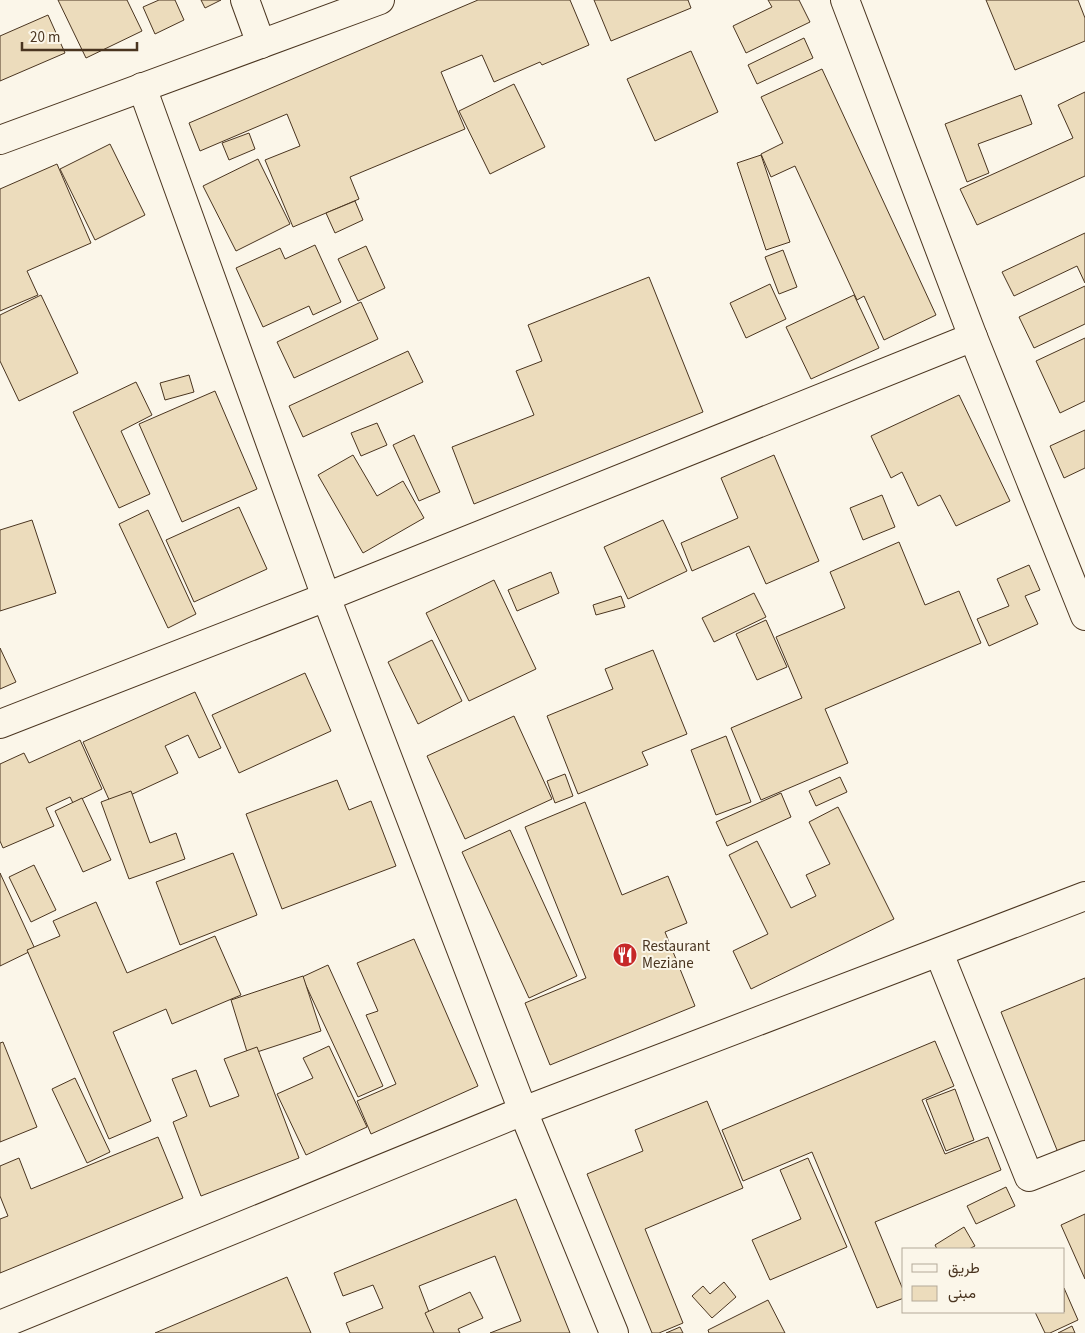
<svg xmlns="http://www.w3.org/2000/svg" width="1085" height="1333" font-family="'Source Sans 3',Vazirmatn,sans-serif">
	<rect width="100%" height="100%" fill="#fbf6e9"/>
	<g fill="#ecdcbc" stroke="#4a3520">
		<path d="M 58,0 L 127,0 L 142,31 L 86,58 Z"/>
		<path d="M 159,0 L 175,0 L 184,20 L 155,34 L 143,7 Z"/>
		<path d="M 201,0 L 221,0 L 205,8 Z"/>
		<path d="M 478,0 L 570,0 L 589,45 L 542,65 L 540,62 L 494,82 L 482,55 L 441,72 L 465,129 L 350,177 L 359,199 L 293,227 L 265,160 L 300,146 L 287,114 L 200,151 L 189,123 Z"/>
		<path d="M 594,0 L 688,0 L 691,8 L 611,41 Z"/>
		<path d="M 768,0 L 799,0 L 810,22 L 746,53 L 733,26 L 772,7 Z"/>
		<path d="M 986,0 L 1078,0 L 1085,18 L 1085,41 L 1015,70 Z"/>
		<path d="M 48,15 L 65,53 L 0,81 L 0,36 Z"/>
		<path d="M 804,38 L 813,58 L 757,84 L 748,65 Z"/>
		<path d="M 691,51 L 718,112 L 655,141 L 627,79 Z"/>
		<path d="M 822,69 L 936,315 L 884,340 L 864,296 L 857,300 L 795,166 L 771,177 L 761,154 L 783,143 L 761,97 Z"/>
		<path d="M 514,84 L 545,147 L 490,174 L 459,111 Z"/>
		<path d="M 1085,92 L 1085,176 L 977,225 L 960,189 L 1073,138 L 1058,105 Z"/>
		<path d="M 1021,95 L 1032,124 L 978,144 L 989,173 L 967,182 L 945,124 Z"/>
		<path d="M 249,133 L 255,149 L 229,160 L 222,143 Z"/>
		<path d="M 110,144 L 145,215 L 95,240 L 60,169 Z"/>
		<path d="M 761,155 L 790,242 L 766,250 L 737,163 Z"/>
		<path d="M 258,159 L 290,224 L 236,251 L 203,186 Z"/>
		<path d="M 57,164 L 91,243 L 27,271 L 38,295 L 0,311 L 0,189 Z"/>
		<path d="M 355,201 L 363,220 L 335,233 L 326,213 Z"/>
		<path d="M 1085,233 L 1085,283 L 1077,266 L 1014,296 L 1002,272 Z"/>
		<path d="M 315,245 L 341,302 L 313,315 L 309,306 L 263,327 L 236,268 L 280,248 L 285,259 Z"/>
		<path d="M 366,246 L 385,288 L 358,301 L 338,259 Z"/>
		<path d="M 783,250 L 797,287 L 779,294 L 765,257 Z"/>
		<path d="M 649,277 L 703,412 L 474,504 L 452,447 L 534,415 L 516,371 L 542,361 L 528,325 Z"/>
		<path d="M 770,284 L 786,319 L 746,338 L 730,303 Z"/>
		<path d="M 1085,286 L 1085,324 L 1034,348 L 1019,317 Z"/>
		<path d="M 41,295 L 78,373 L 19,401 L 0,361 L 0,315 Z"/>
		<path d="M 854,295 L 879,348 L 811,379 L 786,327 Z"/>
		<path d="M 361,302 L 378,339 L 294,378 L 277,342 Z"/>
		<path d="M 1085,338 L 1085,401 L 1060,413 L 1036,361 Z"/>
		<path d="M 408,351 L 423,382 L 303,437 L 289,406 Z"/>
		<path d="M 189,375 L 194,392 L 165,400 L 160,383 Z"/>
		<path d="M 136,382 L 152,415 L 121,431 L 150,494 L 119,508 L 73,412 Z"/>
		<path d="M 215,391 L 257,489 L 182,522 L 139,424 Z"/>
		<path d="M 959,395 L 1010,501 L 956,526 L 940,495 L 918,506 L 902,472 L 891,478 L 871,436 Z"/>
		<path d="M 377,423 L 387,445 L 361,456 L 351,433 Z"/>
		<path d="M 1085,430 L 1085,468 L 1064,478 L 1050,446 Z"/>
		<path d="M 414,435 L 440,492 L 419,501 L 393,445 Z"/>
		<path d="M 353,455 L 377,496 L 403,481 L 424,518 L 363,553 L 318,475 Z"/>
		<path d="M 774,455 L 819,561 L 766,584 L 749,546 L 692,571 L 681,543 L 738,518 L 721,478 Z"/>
		<path d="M 882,495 L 895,527 L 863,540 L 850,508 Z"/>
		<path d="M 239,507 L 267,569 L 194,602 L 166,540 Z"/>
		<path d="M 148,510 L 196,614 L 168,628 L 119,524 Z"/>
		<path d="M 32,520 L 56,593 L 0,611 L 0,530 Z"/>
		<path d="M 663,520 L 687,571 L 628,599 L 604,547 Z"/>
		<path d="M 899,542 L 925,605 L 959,591 L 981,643 L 825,709 L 848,763 L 761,800 L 731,728 L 802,698 L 776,637 L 845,608 L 830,572 Z"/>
		<path d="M 1029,565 L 1040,590 L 1025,596 L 1038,624 L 989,646 L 977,619 L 1009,606 L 997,579 Z"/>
		<path d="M 551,572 L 559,593 L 517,611 L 508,590 Z"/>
		<path d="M 494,580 L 536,669 L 469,701 L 426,613 Z"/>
		<path d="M 754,593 L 766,617 L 714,642 L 702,618 Z"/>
		<path d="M 621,596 L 625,607 L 596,615 L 593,605 Z"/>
		<path d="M 766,620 L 787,667 L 757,680 L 736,634 Z"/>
		<path d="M 432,640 L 462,701 L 418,724 L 388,662 Z"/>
		<path d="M 0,648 L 16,682 L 0,689 Z"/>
		<path d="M 653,650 L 687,734 L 642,752 L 648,765 L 578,794 L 547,716 L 613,689 L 605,669 Z"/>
		<path d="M 305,673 L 331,731 L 239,773 L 212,715 Z"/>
		<path d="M 195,692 L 221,748 L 199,758 L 188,735 L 165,746 L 178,773 L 111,804 L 83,742 Z"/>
		<path d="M 514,716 L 552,799 L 465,839 L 427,756 Z"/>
		<path d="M 726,736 L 751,802 L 716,815 L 691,750 Z"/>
		<path d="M 80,740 L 102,789 L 73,803 L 70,797 L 46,808 L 54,826 L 3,848 L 0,841 L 0,764 L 24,753 L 29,763 Z"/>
		<path d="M 565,774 L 573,796 L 555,803 L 547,781 Z"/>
		<path d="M 840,777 L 847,792 L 816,806 L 809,791 Z"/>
		<path d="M 337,780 L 349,810 L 371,801 L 396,866 L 282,909 L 246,814 Z"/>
		<path d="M 131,791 L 150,843 L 176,833 L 185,859 L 129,879 L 101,802 Z"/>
		<path d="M 781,793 L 791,817 L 727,846 L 716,822 Z"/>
		<path d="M 82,798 L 111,860 L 83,872 L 55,811 Z"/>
		<path d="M 585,802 L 622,895 L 668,876 L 687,923 L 665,932 L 695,1006 L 550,1065 L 525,1003 L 586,978 L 525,827 Z"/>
		<path d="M 838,807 L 894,919 L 751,989 L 733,951 L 768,934 L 729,855 L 757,841 L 791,908 L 816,896 L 806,875 L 830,864 L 809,822 Z"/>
		<path d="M 510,830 L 577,976 L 529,998 L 462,852 Z"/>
		<path d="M 233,853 L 257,915 L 180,945 L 156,882 Z"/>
		<path d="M 34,865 L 56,910 L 31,922 L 9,877 Z"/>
		<path d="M 0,873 L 35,949 L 0,966 Z"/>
		<path d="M 96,902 L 127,973 L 215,936 L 241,995 L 172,1024 L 166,1009 L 113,1032 L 151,1121 L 109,1139 L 27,950 L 60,936 L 53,921 Z"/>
		<path d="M 414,939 L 478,1086 L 371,1134 L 357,1101 L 396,1084 L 366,1015 L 378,1011 L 357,963 Z"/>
		<path d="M 328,965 L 383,1086 L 358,1097 L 302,977 Z"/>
		<path d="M 303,976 L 321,1031 L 248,1055 L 231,1000 Z"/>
		<path d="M 1085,978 L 1085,1144 L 1059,1155 L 1001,1012 Z"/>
		<path d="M 935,1041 L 954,1086 L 922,1100 L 945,1154 L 988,1137 L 1001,1170 L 875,1222 L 904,1292 L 904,1298 L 877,1308 L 812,1152 L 743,1181 L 722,1130 Z"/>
		<path d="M 3,1042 L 37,1127 L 0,1142 L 0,1043 Z"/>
		<path d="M 329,1046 L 367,1127 L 306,1155 L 277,1094 L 313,1078 L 303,1058 Z"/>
		<path d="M 257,1047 L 299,1158 L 201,1196 L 173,1122 L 187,1116 L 172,1079 L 196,1070 L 210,1107 L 239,1096 L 224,1059 Z"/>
		<path d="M 75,1078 L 110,1152 L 87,1163 L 52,1089 Z"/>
		<path d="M 955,1089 L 974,1140 L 946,1151 L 926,1100 Z"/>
		<path d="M 707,1101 L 743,1188 L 645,1229 L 683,1323 L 659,1333 L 652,1333 L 587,1174 L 643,1151 L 635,1130 Z"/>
		<path d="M 158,1137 L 183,1198 L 0,1273 L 0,1219 L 8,1216 L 0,1196 L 0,1166 L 19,1158 L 31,1189 Z"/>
		<path d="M 808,1158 L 847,1247 L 770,1280 L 752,1240 L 801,1219 L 780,1170 Z"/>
		<path d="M 1006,1187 L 1015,1206 L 976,1224 L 967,1206 Z"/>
		<path d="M 516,1199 L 570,1333 L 490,1333 L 521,1321 L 495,1256 L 419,1286 L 437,1333 L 350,1333 L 346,1323 L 383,1308 L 373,1285 L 343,1296 L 334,1273 Z"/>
		<path d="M 1085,1214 L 1085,1279 L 1061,1225 Z"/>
		<path d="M 964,1227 L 975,1246 L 969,1249 L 937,1249 L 935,1245 Z"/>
		<path d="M 287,1277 L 311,1333 L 155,1333 Z"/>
		<path d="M 724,1282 L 736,1297 L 712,1318 L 692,1296 L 703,1286 L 710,1294 Z"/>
		<path d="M 1064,1288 L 1078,1320 L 1050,1333 L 1045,1333 L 1035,1312 L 1064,1312 Z"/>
		<path d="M 470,1292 L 483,1318 L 458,1329 L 460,1333 L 434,1333 L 425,1313 Z"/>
		<path d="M 768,1300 L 785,1333 L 709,1333 L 708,1330 Z"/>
		<path d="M 1072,1326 L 1075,1333 L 1058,1333 Z"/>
		<path d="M 680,1327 L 683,1333 L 666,1333 Z"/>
	</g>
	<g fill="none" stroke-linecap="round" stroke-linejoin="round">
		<defs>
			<g id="minor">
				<path d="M 245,0 L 261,44"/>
				<path d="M 845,0 L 973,337 L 1085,616"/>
				<path d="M 142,87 L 326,597 L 523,1111 L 614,1333"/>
				<path d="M 0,140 L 380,0"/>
				<path d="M 0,724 L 326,597 L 973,337"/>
				<path d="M 939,953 L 1029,1177 L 1085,1155"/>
			</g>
			<path id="primary" d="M 0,1325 L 523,1111 L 1085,896"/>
		</defs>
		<use href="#minor" stroke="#4a3520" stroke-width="30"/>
		<use href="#primary" stroke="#4a3520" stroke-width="30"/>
		<use href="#minor" stroke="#fbf6e9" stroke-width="28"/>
		<use href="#primary" stroke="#fbf6e9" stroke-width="28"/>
	</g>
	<defs>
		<symbol id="restaurant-disc" viewBox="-11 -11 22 22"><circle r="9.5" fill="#c62828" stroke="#fbf6e9"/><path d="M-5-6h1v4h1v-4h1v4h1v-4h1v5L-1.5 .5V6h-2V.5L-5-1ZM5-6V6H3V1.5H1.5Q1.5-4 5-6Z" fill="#fff"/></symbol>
	</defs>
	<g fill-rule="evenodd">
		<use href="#restaurant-disc" x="611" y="941" width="28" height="28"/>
	</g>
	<g text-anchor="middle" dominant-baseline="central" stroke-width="4" stroke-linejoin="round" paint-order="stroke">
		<g font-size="15" fill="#4a3520" stroke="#fbf6e9" text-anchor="start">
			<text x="642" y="946">Restaurant<tspan x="642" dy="17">Meziane</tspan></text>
		</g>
	</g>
	<rect x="902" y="1248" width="162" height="65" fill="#fbf6e9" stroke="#b4a999"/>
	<rect x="912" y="1264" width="25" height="8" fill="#fbf6e9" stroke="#b4a999"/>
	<text x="948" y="1273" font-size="15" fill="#4a3520">طريق</text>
	<rect x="912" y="1286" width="25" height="15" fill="#ecdcbc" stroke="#b4a999"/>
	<text x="948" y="1298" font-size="15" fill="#4a3520">مبنى</text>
	<path d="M22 42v8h115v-8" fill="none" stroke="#4a3520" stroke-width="2.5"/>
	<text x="30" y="42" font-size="15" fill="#4a3520" stroke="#fbf6e9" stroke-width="4" paint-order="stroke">20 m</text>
</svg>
